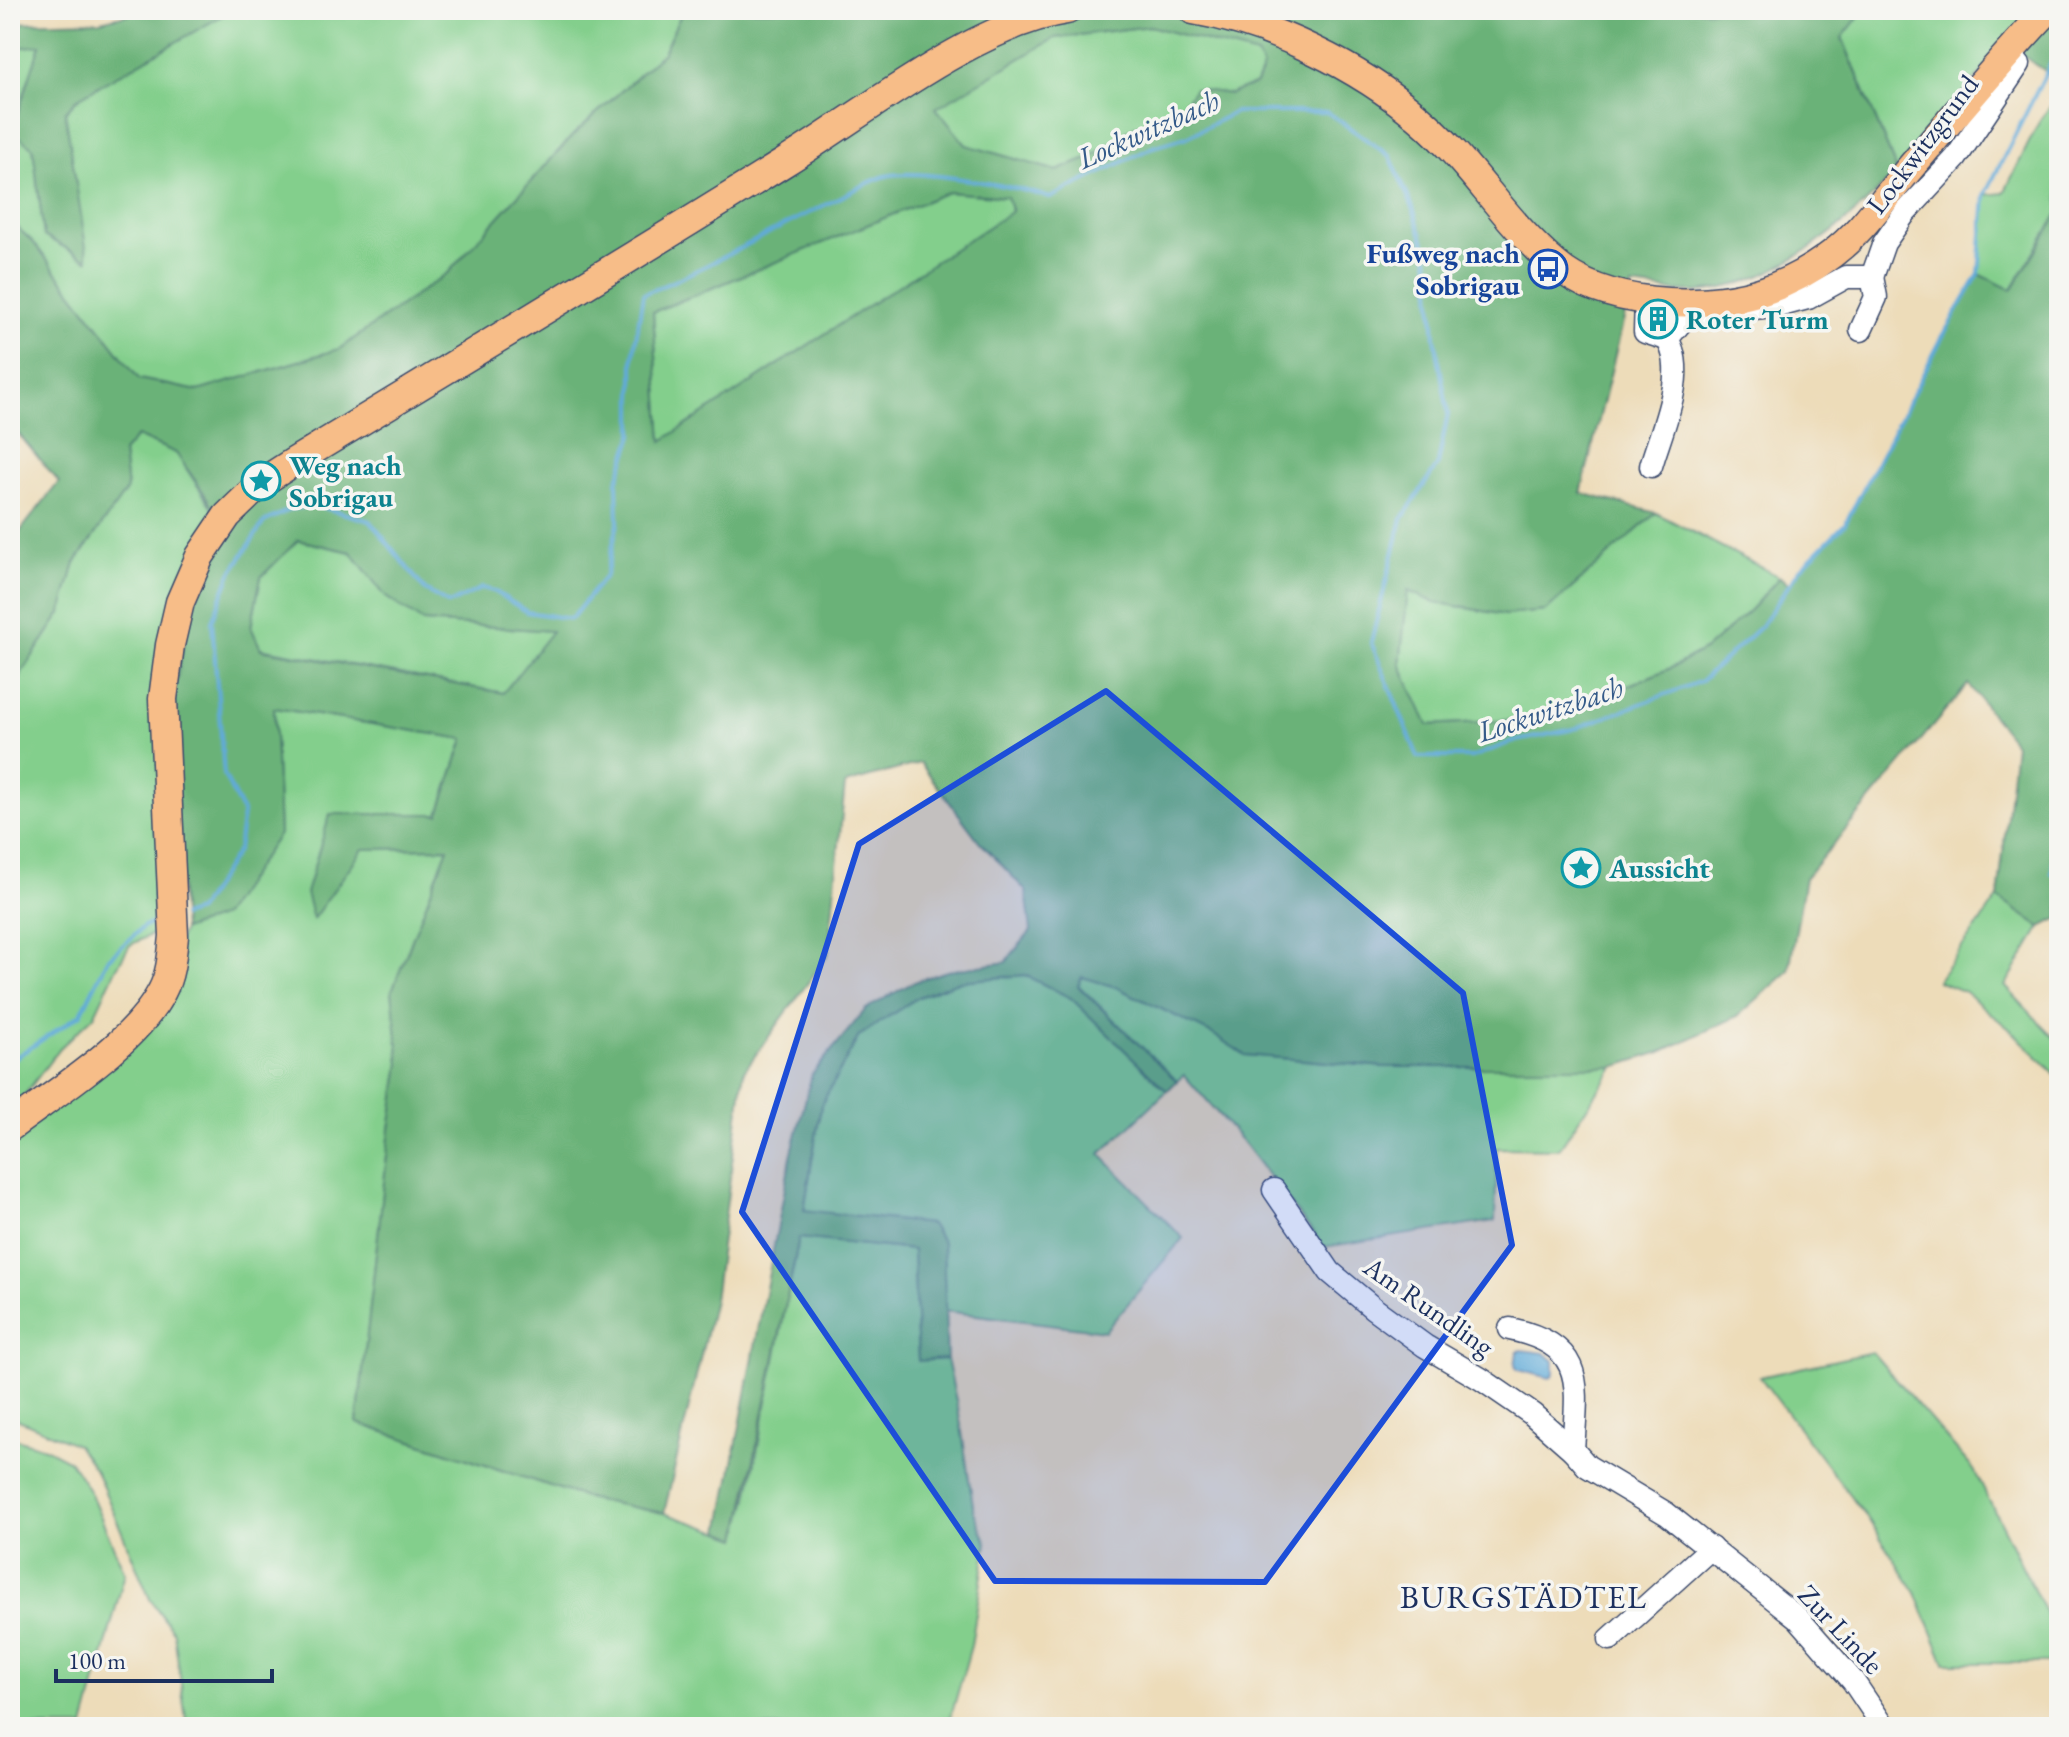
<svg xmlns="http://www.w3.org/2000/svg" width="2069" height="1737" font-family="'EB Garamond',serif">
	<rect width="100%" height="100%" fill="#f6f6f2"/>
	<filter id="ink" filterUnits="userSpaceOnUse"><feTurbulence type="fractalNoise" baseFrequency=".0125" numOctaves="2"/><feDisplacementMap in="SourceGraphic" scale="16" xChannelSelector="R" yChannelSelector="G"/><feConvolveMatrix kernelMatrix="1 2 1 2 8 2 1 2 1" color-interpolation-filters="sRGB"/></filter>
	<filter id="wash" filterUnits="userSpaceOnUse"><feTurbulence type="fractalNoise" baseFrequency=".006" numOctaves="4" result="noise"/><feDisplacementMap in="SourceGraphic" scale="32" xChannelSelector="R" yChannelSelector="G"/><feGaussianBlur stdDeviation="1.8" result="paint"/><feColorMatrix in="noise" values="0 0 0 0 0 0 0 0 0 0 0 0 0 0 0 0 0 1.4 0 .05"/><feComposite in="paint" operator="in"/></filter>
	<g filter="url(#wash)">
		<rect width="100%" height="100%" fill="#eddcb9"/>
		<g fill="#83cf8c" stroke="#4f7f75" stroke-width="2">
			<path d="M 232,10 L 683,10 L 663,53 L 573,135 L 449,272 L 339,349 L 198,391 L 139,379 L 33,242 L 10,221 L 10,49 L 41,44 L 12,130 L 33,148 L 44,236 L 87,260 L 65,112 L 78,98 Z"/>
			<path d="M 1864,10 L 2035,10 L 1897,171 L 1842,37 Z"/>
			<path d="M 1150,26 L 1257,55 L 1263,67 L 1256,84 L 1230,94 L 1195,89 L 1175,114 L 1134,127 L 1090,158 L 1057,171 L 966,145 L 935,108 L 1055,38 Z"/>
			<path d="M 2058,97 L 2059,212 L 2011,290 L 1979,274 L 1985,195 L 2004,193 L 2041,118 Z"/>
			<path d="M 948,192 L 1007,197 L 1012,212 L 662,442 L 653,312 Z"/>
			<path d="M 137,436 L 176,453 L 216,514 L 156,932 L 130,945 L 116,969 L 94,1016 L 60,1048 L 23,1097 L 10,1106 L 10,708 L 22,672 L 61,613 L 75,563 L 127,489 L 123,452 Z"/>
			<path d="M 1656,513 L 1780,577 L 1751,609 L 1706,649 L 1671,668 L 1572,708 L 1515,720 L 1427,725 L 1400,664 L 1407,590 L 1434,602 L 1505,615 L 1546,611 Z"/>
			<path d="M 298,540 L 351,552 L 386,597 L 423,622 L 553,631 L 504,693 L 260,648 L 251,628 L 261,577 Z"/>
			<path d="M 274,708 L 464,739 L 439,814 L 330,814 L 313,918 L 362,849 L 448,848 L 392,991 L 400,1064 L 390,1129 L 357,1423 L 590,1499 L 664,1513 L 738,1538 L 748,1498 L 799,1238 L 913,1250 L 918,1360 L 947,1359 L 960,1419 L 974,1512 L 987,1543 L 971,1646 L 948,1727 L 187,1727 L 174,1633 L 150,1599 L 97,1473 L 77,1445 L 10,1416 L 10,1140 L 133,1046 L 183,930 L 223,915 L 279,834 Z"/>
			<path d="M 1998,898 L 2041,927 L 2005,986 L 2059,1043 L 2059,1078 L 2013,1032 L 1965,992 L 1937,981 Z"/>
			<path d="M 1025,975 L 1071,998 L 1167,1091 L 1100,1154 L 1183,1238 L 1105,1331 L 945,1311 L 943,1243 L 804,1211 L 821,1105 L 859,1036 L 918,997 L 960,981 Z"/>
			<path d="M 1082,977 L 1116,987 L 1211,1033 L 1245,1055 L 1385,1067 L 1614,1067 L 1559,1149 L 1497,1148 L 1495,1221 L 1324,1247 L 1241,1140 L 1184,1075 L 1177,1081 L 1078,985 Z"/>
			<path d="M 1872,1352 L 1974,1470 L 2059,1640 L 2059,1663 L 1945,1663 L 1916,1593 L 1868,1519 L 1760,1377 Z"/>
			<path d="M 10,1437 L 45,1448 L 70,1461 L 91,1494 L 125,1573 L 84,1727 L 10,1727 Z"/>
		</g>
		<g fill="#6ab278" stroke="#42706b" stroke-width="2" fill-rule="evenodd">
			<path d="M 147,10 L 232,10 L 78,98 L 65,112 L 88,260 L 44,236 L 33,148 L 12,131 L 40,45 L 10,49 L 10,23 L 100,21 Z"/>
			<path d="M 683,10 L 1864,10 L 1842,38 L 1897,171 C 1847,226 1772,288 1694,292 C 1674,293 1652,288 1632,286 L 1581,493 L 1656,513 L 1546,611 L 1505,615 L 1434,602 L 1408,591 L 1400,664 L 1428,725 L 1515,720 L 1572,708 L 1671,668 L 1706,649 L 1751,609 L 1780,577 L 1789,585 L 1800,569 L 1845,524 L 1944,334 L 1979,274 L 2012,290 L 2059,212 L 2059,918 L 2041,927 L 1998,898 L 2015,744 L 1968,684 L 1805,878 L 1789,971 L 1738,1016 L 1661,1052 L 1614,1067 L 1385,1067 L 1245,1055 L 1211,1033 L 1116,987 L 1082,977 L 1078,986 L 1177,1081 L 1167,1091 L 1071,998 L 1025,975 L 960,981 L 918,997 L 859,1036 L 821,1105 L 804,1210 L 931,1224 L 943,1243 L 947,1359 L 918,1361 L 913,1250 L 799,1238 L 738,1538 L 720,1531 L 791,1156 L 812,1074 L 866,1009 L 912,983 L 928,977 L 947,971 L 1006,962 L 1031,931 L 1026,891 L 979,841 L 920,763 L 845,784 L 828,955 L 744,1071 L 714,1300 L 664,1513 L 590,1499 L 357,1423 L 390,1129 L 400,1064 L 392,991 L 448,848 L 363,849 L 313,919 L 306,893 L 330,814 L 439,814 L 464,739 L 274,708 L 279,834 L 223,916 L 183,930 L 171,707 L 195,587 L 226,531 L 204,493 L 176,453 L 137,436 L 123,452 L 127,489 L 75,563 L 61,613 L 22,672 L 10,708 L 10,544 L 59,482 L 10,424 L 10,221 L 33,242 L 139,379 L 198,391 L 339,349 L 449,272 L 573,135 L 663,53 ZM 1150,26 L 1257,55 L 1263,67 L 1256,84 L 1230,94 L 1195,89 L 1175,114 L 1134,127 L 1090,158 L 1057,171 L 966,145 L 936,108 L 1055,38 ZM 948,192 L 1007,197 L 1012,211 L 662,441 L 653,312 ZM 298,540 L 351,552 L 386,597 L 423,622 L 552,631 L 503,693 L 261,649 L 251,627 L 261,577 Z"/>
			<path d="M 2059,10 L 2059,80 L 2020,54 Z"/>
		</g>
		<path fill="#61aad8" stroke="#3e6c9b" stroke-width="2" d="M 1521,1350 L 1545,1353 L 1554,1361 L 1554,1374 L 1550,1378 L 1518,1370 L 1515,1366 L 1517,1352 Z"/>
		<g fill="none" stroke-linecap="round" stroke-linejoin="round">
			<g stroke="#61aad8" stroke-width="4">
				<path d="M 2052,873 L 2055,851 L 2059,845"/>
				<path d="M 182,916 L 198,911 L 238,850 L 243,813 L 224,775 L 212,621 L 230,575 L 264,522 L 291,509 L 314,505 L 370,521 L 425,590 L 449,604 L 482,588 L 494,591 L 527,612 L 571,619 L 606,575 L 618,523 L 617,482 L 633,435 L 633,358 L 643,294 C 708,268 768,232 831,202 C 848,194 868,181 886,176 C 916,168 1020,187 1050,198 L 1153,147 L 1187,137 L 1235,112 L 1327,112 L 1390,156 L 1413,208 L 1428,255 L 1435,338 L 1448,413 L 1438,464 L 1402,519 L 1371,642 L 1418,757 L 1473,757 L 1512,742 L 1574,729 L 1701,681 L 1761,626 L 1800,569 L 1845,524 L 1944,334 L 1979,274 L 1985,195 L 2059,47"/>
				<path d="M 10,1061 L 81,1014 L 108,959 L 144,926 L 162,921"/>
			</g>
		</g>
	</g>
	<g filter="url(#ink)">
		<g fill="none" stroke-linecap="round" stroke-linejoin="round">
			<defs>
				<g id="minor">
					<path d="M 1646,299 L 1645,332 L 1667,339 L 1687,315 L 1782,305 L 1808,298 L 1846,277 L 1872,277 L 1884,243 L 1905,213 L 1956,158 L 2019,64 L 2008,54"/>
					<path d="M 1861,330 L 1876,297 L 1872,277"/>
					<path d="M 1651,466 C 1661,430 1689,373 1667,339"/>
					<path d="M 1274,1190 L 1330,1272 L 1373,1308 L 1425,1346 L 1481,1379 L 1532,1414 L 1573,1450 L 1587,1466 L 1667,1514 L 1798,1618 L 1853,1681 L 1884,1727"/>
					<path d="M 1510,1329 C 1588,1346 1577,1385 1573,1450"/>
					<path d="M 1610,1639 L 1711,1548"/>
				</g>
				<g id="major">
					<path d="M 1193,10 C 1270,23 1360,67 1419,118 C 1470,161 1504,221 1555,264 C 1603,306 1698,310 1757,293 C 1784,285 1810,271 1832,254 C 1861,232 1881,202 1905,174 C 1952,119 1998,62 2048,10"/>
					<path d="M 10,1127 C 56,1092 136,1043 162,991 C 171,974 172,955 174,936 L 163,699 L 170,645 L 180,602 L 200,556 L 227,516 L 261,483 L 292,463 C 457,363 622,264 785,162 C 863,114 977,23 1067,10"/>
				</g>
			</defs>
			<use href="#minor" stroke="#3a496c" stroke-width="25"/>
			<use href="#major" stroke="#3a496c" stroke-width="31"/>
			<use href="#minor" stroke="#fff" stroke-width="22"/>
			<use href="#major" stroke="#f7bd88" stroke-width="28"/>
		</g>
	</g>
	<path fill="#1d4ed8" fill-opacity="0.2" stroke="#1d4ed8" stroke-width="6" stroke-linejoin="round" d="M 1106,691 L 1463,993 L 1512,1245 L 1265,1582 L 995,1581 L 742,1212 L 859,844 Z"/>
	<defs>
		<symbol id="bus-ring" viewBox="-11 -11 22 22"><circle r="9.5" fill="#f6f6f2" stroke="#1a4fb4" stroke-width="1.5"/><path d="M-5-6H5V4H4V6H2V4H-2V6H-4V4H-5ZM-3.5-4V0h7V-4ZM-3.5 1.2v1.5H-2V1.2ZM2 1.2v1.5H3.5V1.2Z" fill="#1a4fb4"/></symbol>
		<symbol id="building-ring" viewBox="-11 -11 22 22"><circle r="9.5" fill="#f6f6f2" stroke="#0f9aa8" stroke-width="1.5"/><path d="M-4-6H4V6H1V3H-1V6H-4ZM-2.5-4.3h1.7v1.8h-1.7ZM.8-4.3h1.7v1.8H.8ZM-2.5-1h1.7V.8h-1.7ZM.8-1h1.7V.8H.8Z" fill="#0f9aa8"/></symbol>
		<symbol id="sight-ring" viewBox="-11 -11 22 22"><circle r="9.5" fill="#f6f6f2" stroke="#0f9aa8" stroke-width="1.5"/><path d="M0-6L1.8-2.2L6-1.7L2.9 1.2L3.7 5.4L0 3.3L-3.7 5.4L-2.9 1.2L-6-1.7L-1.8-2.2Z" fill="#0f9aa8"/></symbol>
	</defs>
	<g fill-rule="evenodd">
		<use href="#bus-ring" x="1526" y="247" width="44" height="44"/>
		<use href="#building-ring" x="1636" y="297" width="44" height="44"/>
		<use href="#sight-ring" x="239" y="459" width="44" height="44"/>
		<use href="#sight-ring" x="1559" y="846" width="44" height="44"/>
	</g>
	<g text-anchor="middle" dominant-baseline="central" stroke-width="7" stroke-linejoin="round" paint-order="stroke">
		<g font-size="28" fill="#1b2f5e" stroke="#f6f6f2">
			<text transform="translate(1922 144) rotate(-53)">Lockwitzgrund</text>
			<text transform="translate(1429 1306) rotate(35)">Am Rundling</text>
			<text transform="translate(1841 1629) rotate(47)">Zur Linde</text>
		</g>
		<g font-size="28" font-weight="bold" fill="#164399" stroke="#f6f6f2" text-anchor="end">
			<text x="1520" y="253">Fußweg nach<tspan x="1520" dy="32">Sobrigau</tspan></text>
		</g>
		<g font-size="28" font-weight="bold" fill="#0d838f" stroke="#f6f6f2" text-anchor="start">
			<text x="1686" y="319">Roter Turm</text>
			<text x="289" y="465">Weg nach<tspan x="289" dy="32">Sobrigau</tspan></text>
			<text x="1609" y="868">Aussicht</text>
		</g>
		<g font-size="30" font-style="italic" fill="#345a89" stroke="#f6f6f2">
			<text transform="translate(1148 129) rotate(-24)">Lockwitzbach</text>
			<text transform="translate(1550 709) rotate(-18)">Lockwitzbach</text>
		</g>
		<g font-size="32" letter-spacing="2" fill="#1b2f5e" stroke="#f6f6f2">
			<text x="1524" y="1597">BURGSTÄDTEL</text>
		</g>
	</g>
	<rect width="2069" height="1737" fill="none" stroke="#f6f6f2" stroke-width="40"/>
	<path d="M56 1669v12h216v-12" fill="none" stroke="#1b2f5e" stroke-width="4"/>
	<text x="68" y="1669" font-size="24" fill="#1b2f5e" stroke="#f6f6f2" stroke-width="6" paint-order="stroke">100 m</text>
</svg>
